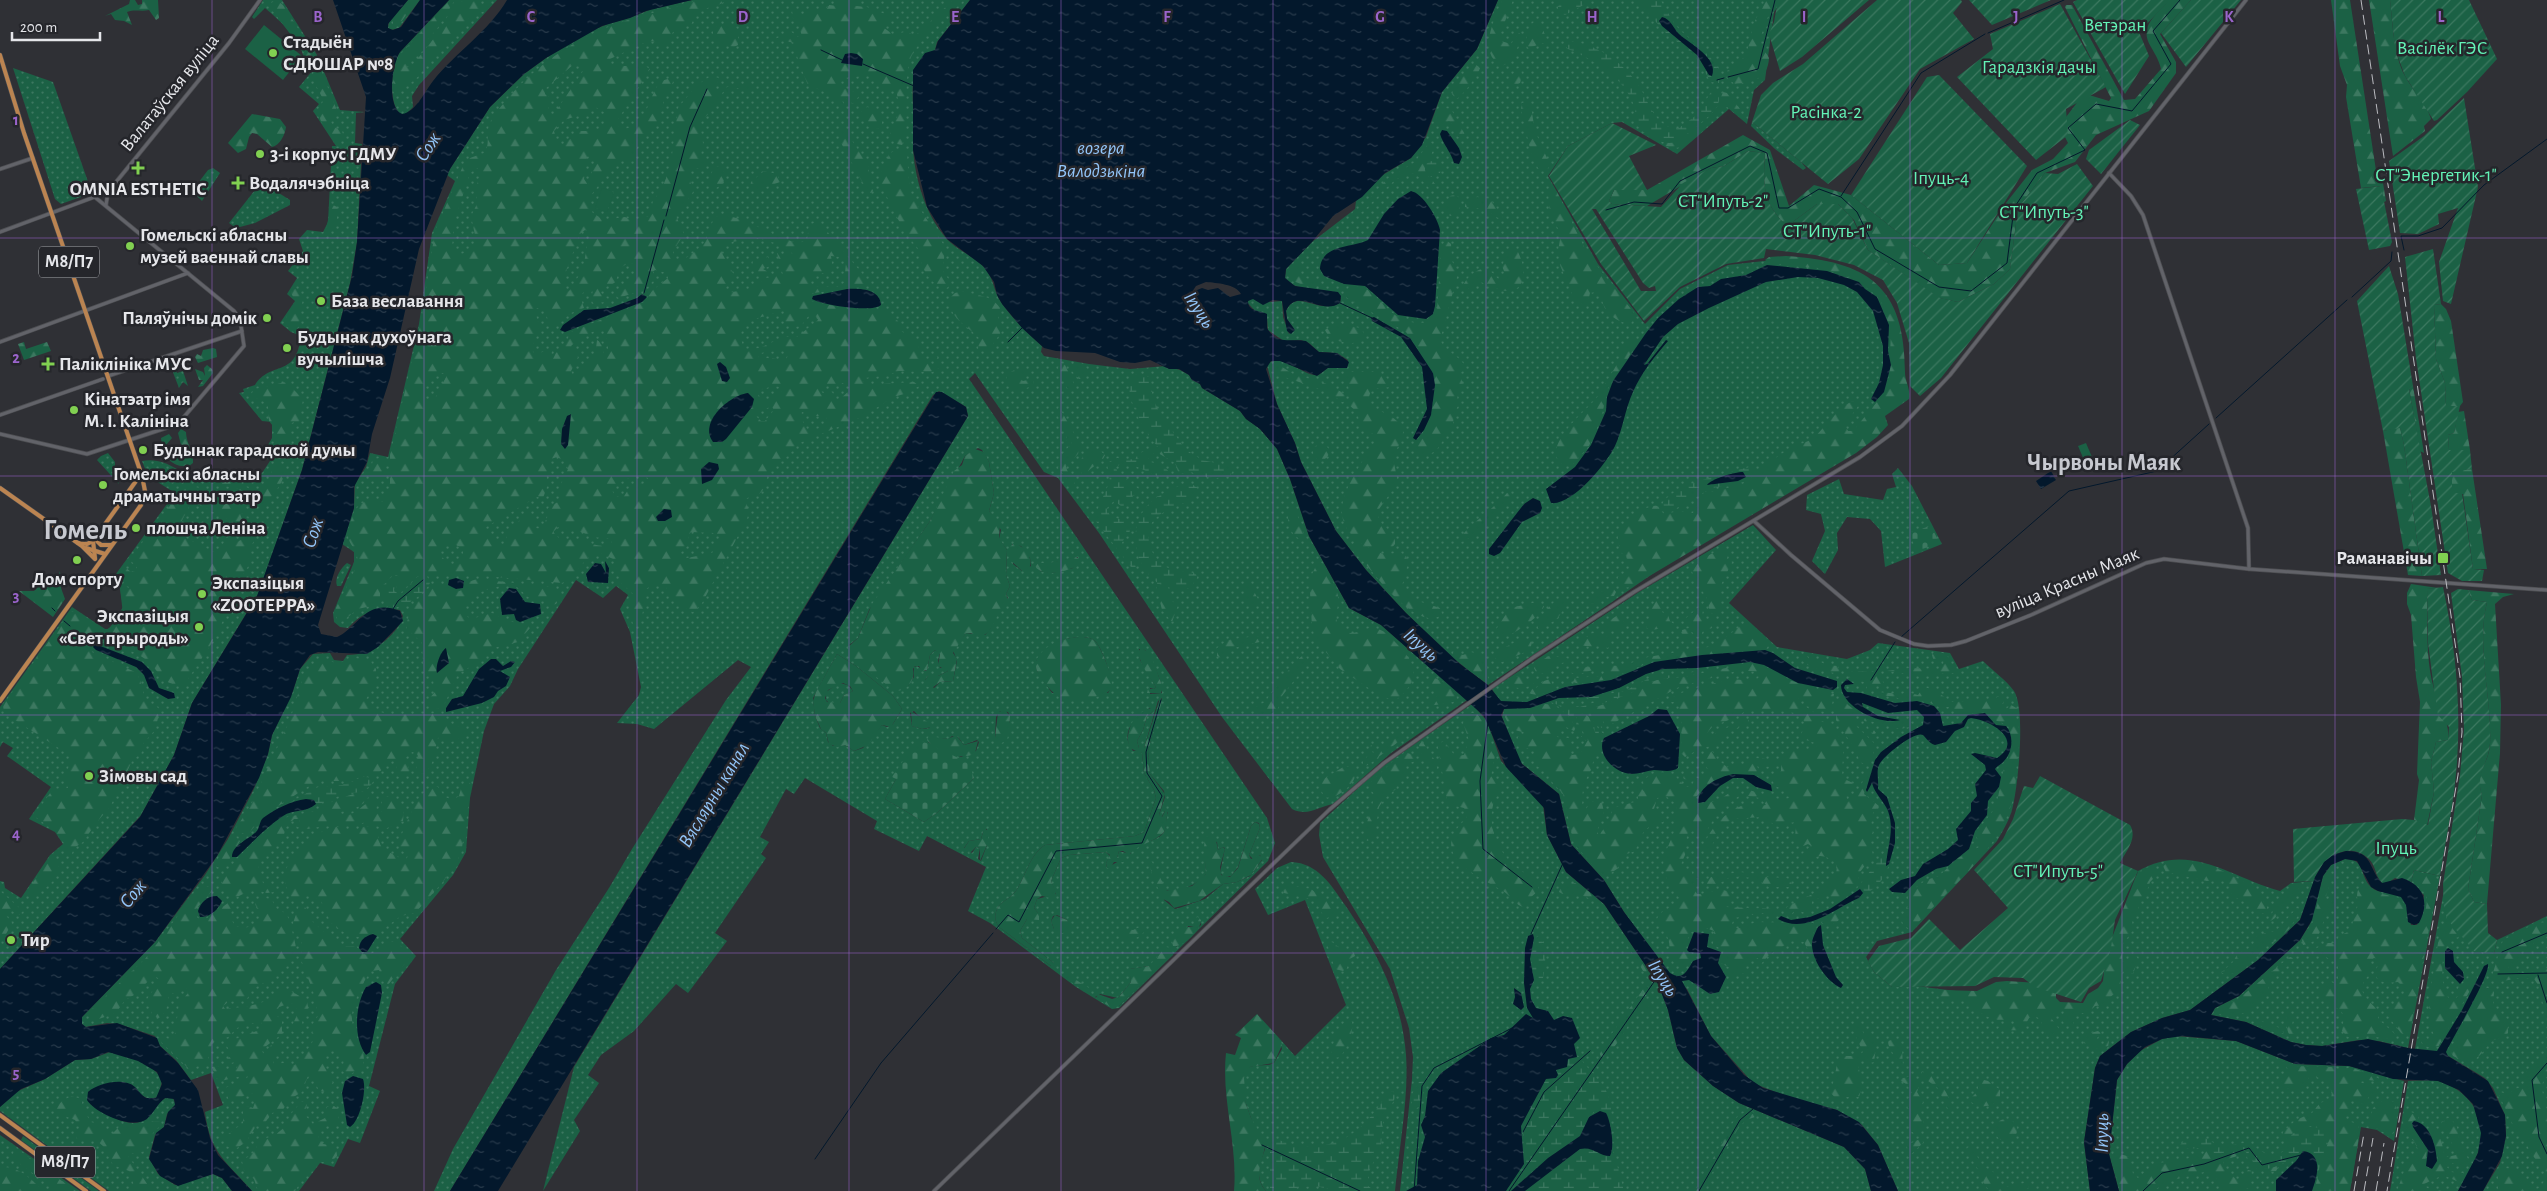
<svg xmlns="http://www.w3.org/2000/svg" width="2547" height="1191" font-family="'Alegreya Sans',sans-serif">
	<defs>
		<pattern id="grass-dots" width="8" height="8" patternUnits="userSpaceOnUse" patternTransform="scale(1.25)"><rect width="8" height="8" fill="#1b6145"/><path d="M2 2h.1M6 6h.1" fill="none" stroke="#3c7860" stroke-width="1.8" stroke-linecap="round"/></pattern>
		<pattern id="forest-firs" width="22" height="20" patternUnits="userSpaceOnUse" patternTransform="scale(1.25)"><rect width="22" height="20" fill="#1b6145"/><path d="M5 1l3.5 6h-7zM16 11l3.5 6h-7z" fill="#3c7860"/></pattern>
		<pattern id="wetland-marsh" width="20" height="14" patternUnits="userSpaceOnUse" patternTransform="scale(1.25)"><rect width="20" height="14" fill="#1b6145"/><path d="M1 5h8M5 5V1M11 12h8M15 12V8" fill="none" stroke="#3c7860"/></pattern>
		<pattern id="cemetery-stones" width="16" height="16" patternUnits="userSpaceOnUse" patternTransform="scale(1.25)"><rect width="16" height="16" fill="#1b6145"/><path d="M2 7V4a2 2 0 0 1 4 0v3zM10 15v-3a2 2 0 0 1 4 0v3z" fill="#3c7860"/></pattern>
		<pattern id="garden-furrows" width="10" height="10" patternUnits="userSpaceOnUse" patternTransform="scale(1.25)"><rect width="10" height="10" fill="#1b6145"/><path d="M-1 1l2-2M0 10L10 0M9 11l2-2" fill="none" stroke="#3c7860"/></pattern>
		<pattern id="water-ripples" width="26" height="14" patternUnits="userSpaceOnUse" patternTransform="scale(1.25)"><rect width="26" height="14" fill="#03182c"/><path d="M2 4q2-2 4 0t4 0M15 11q2-2 4 0t4 0" fill="none" stroke="#283a4b"/></pattern>
	</defs>
	<rect width="100%" height="100%" fill="#2f3035"/>
	<g fill="url(#grass-dots)" fill-rule="evenodd">
		<path d="M 263,0 L 282,0 L 317,55 L 340,110 L 365,112 L 356,113 L 355,143 L 362,144 L 357,242 L 350,283 L 302,470 L 258,594 L 192,703 L 174,755 L 141,815 L 0,969 L 0,881 L 4,882 L 5,888 L 21,898 L 50,855 L 63,844 L 55,832 L 29,819 L 51,787 L 7,756 L 13,748 L 3,742 L 0,747 L 0,707 L 72,607 L 105,629 L 109,629 L 123,607 L 119,582 L 113,578 L 175,493 L 148,476 L 142,461 C 167,456 179,475 201,478 L 201,474 L 235,475 L 249,482 L 258,470 L 262,473 L 270,461 L 263,454 L 272,438 L 272,422 L 262,421 L 239,393 L 244,392 L 243,389 L 255,385 C 271,360 296,379 301,336 L 291,332 L 280,323 L 295,301 L 287,294 L 297,278 L 288,271 L 303,251 L 299,239 L 307,230 L 323,232 L 328,222 L 332,146 L 336,146 L 313,111 L 319,104 L 299,87 L 313,70 L 309,62 L 304,59 C 301,39 280,21 265,8 L 254,19 L 252,17 Z"/>
		<path d="M 408,0 L 420,0 L 399,28 L 391,30 L 388,28 L 389,22 Z"/>
		<path d="M 449,0 L 497,0 L 419,85 L 412,96 L 413,107 L 406,114 L 400,114 C 388,102 391,65 400,52 Z"/>
		<path d="M 692,0 L 970,0 L 937,42 L 935,50 C 911,61 912,84 913,108 C 914,121 913,133 913,146 C 914,178 927,221 951,243 C 963,254 977,257 987,271 C 994,281 994,292 1001,302 C 1012,318 1027,333 1042,346 L 1041,352 L 1044,356 L 1089,364 L 1130,369 L 1166,366 L 1180,370 L 1189,375 L 1192,380 L 1200,384 L 1202,388 L 1240,411 L 1246,419 L 1259,428 L 1277,449 L 1290,479 L 1309,536 L 1349,608 L 1381,625 L 1467,700 L 1391,753 L 1333,804 C 1317,807 1308,817 1292,809 L 1222,717 L 1099,533 L 1058,478 L 1044,472 L 975,373 L 969,379 L 978,392 L 1267,818 L 1275,843 L 1268,861 L 1119,1008 L 1112,1009 L 1076,987 L 990,923 L 968,911 L 986,867 L 927,836 L 919,851 L 874,829 L 877,821 L 805,778 L 794,794 L 786,789 L 760,837 L 769,842 L 761,854 L 766,858 L 715,933 L 727,941 L 688,993 L 676,984 L 634,1031 L 601,1055 L 588,1075 L 599,1083 L 574,1120 L 580,1131 L 543,1191 L 574,1067 L 968,416 L 966,407 L 939,391 L 933,395 L 450,1191 L 434,1191 L 453,1149 L 556,970 L 609,888 L 632,849 L 726,700 L 751,667 L 738,660 L 654,729 L 637,724 L 617,723 L 639,695 L 641,687 L 630,632 L 620,609 L 628,595 L 616,586 L 603,598 L 576,580 L 518,669 L 510,686 L 494,704 L 484,731 L 470,798 L 466,852 L 453,875 L 400,939 L 416,956 L 395,984 L 369,1086 L 380,1091 L 360,1143 L 348,1139 L 334,1167 L 320,1163 L 299,1191 L 252,1191 C 226,1161 210,1153 205,1112 L 223,1105 L 211,1073 L 191,1080 L 176,1060 L 160,1046 L 155,1036 L 119,1024 L 107,1023 L 85,1027 L 82,1024 L 82,1017 L 155,942 L 205,875 L 228,839 L 254,789 L 268,754 L 272,735 L 293,691 L 300,669 L 313,654 L 330,653 L 334,660 L 343,661 L 347,655 C 369,656 397,637 403,616 L 400,610 C 379,607 363,611 348,628 L 340,627 L 334,622 L 333,613 L 354,562 L 354,552 L 342,544 L 354,508 L 355,484 L 366,467 L 370,453 L 388,457 L 419,324 L 432,233 L 455,181 L 447,175 L 450,169 L 490,107 L 524,74 L 546,58 L 586,33 L 608,24 L 629,18 L 652,9 ZM 978,448 L 982,450 L 989,462 L 994,493 L 989,511 L 1001,530 L 999,539 L 1007,550 L 1006,575 L 1010,586 L 1006,594 L 1008,598 L 1002,604 L 990,629 L 985,635 L 966,633 L 953,650 L 957,661 L 953,681 L 940,682 L 934,688 L 925,680 L 928,676 L 938,676 L 948,671 L 946,668 L 940,668 L 938,661 L 940,653 L 935,650 L 930,655 L 927,670 L 925,671 L 917,666 L 914,667 L 914,677 L 908,686 L 849,645 L 858,638 L 869,610 L 930,521 L 965,456 ZM 1012,544 L 1021,546 L 1030,558 L 1031,566 L 1022,571 L 1013,564 ZM 1078,557 L 1073,568 L 1052,573 L 1040,571 L 1038,563 L 1047,564 ZM 1079,637 C 1085,637 1090,637 1095,641 C 1103,649 1116,684 1108,693 L 1052,693 L 1037,671 L 1036,661 C 1048,645 1059,639 1079,637 ZM 1139,649 L 1145,650 C 1153,662 1162,679 1162,693 L 1150,694 L 1150,688 L 1154,689 L 1156,687 L 1140,660 ZM 837,654 L 856,666 L 893,696 L 902,709 L 893,724 L 887,727 L 882,725 L 863,748 L 854,751 L 845,745 L 833,746 L 828,742 L 826,733 L 820,728 L 815,716 L 813,698 ZM 1162,698 L 1148,751 L 1150,774 L 1164,791 L 1165,797 L 1159,815 L 1161,818 L 1165,811 L 1168,812 C 1165,819 1167,826 1164,832 C 1158,842 1138,841 1130,854 L 1119,851 L 1117,858 L 1124,858 L 1107,868 L 1106,863 L 1110,856 L 1106,852 L 1069,855 L 1061,858 L 1051,881 L 1056,894 L 1037,899 L 1034,908 L 1038,913 L 1033,918 L 1027,919 L 1020,931 L 1022,938 L 1054,963 L 1051,966 L 999,927 C 996,923 994,918 996,912 C 999,901 1009,900 1015,892 C 1026,878 1028,856 1045,845 L 1135,836 L 1144,832 L 1156,798 L 1154,790 L 1144,773 L 1142,753 L 1138,750 L 1133,751 C 1119,733 1134,718 1150,708 L 1153,712 L 1147,716 L 1143,730 L 1137,741 L 1139,748 L 1144,748 L 1158,701 ZM 914,711 L 930,728 L 922,729 L 912,726 L 910,713 ZM 1000,711 L 1008,712 C 1014,724 1004,731 995,738 L 996,717 ZM 952,736 L 958,737 L 964,745 L 977,740 L 979,742 L 976,751 L 961,757 L 928,742 L 935,738 L 949,739 ZM 974,778 L 938,812 L 924,822 L 885,799 L 896,779 ZM 1255,822 L 1259,823 L 1260,828 L 1249,855 L 1253,859 L 1260,855 L 1262,860 L 1250,876 L 1237,882 L 1223,884 L 1205,899 L 1179,908 L 1175,909 L 1164,900 L 1162,886 L 1165,890 C 1177,894 1199,884 1206,874 L 1205,838 L 1217,842 L 1218,850 L 1223,847 L 1225,848 L 1220,873 L 1224,877 L 1231,876 L 1238,867 L 1251,826 ZM 987,829 L 987,845 L 981,861 L 978,859 L 980,848 L 976,847 L 972,853 L 964,848 L 969,841 L 981,839 L 983,832 ZM 1057,915 L 1067,920 L 1070,930 L 1054,929 L 1051,921 L 1053,916 ZM 1200,919 L 1201,925 L 1176,947 L 1188,926 L 1194,926 ZM 1174,953 L 1119,1006 L 1095,997 L 1100,994 L 1118,998 L 1131,982 L 1130,969 L 1149,966 Z"/>
		<path d="M 1498,0 L 1782,0 L 1774,12 L 1765,80 L 1754,90 L 1747,124 L 1729,109 L 1677,154 L 1622,122 L 1612,123 L 1568,146 L 1548,176 L 1598,264 L 1645,324 L 1680,289 L 1728,265 L 1792,258 L 1860,276 L 1887,301 L 1902,351 L 1872,421 L 1612,602 L 1488,685 L 1449,655 L 1406,613 L 1366,570 L 1336,531 L 1301,462 L 1295,443 L 1277,404 L 1267,365 C 1279,351 1301,374 1315,375 C 1321,376 1323,370 1328,368 L 1347,368 L 1348,360 L 1337,353 L 1319,352 L 1309,343 L 1301,340 L 1284,341 L 1268,330 L 1267,317 L 1256,312 L 1247,302 L 1251,298 L 1270,302 L 1282,301 L 1283,317 L 1289,334 L 1294,329 L 1287,319 L 1286,311 C 1297,287 1316,315 1340,303 L 1341,298 C 1325,284 1297,295 1285,278 L 1286,269 L 1312,242 L 1355,209 L 1356,201 L 1381,176 L 1411,158 L 1426,137 L 1442,92 L 1477,49 Z"/>
		<path d="M 13,68 L 53,82 L 92,193 L 61,204 L 55,199 Z"/>
		<path d="M 1752,122 L 1801,162 L 1806,168 L 1803,170 L 1775,149 L 1751,126 Z"/>
		<path d="M 213,168 L 220,173 L 202,201 L 192,191 L 208,170 Z"/>
		<path d="M 259,185 C 266,185 284,196 290,200 L 290,205 L 255,223 L 236,228 L 229,223 Z"/>
		<path d="M 173,360 L 177,373 L 183,371 L 188,386 L 183,382 L 179,388 L 169,362 Z"/>
		<path d="M 108,453 L 115,462 L 115,467 L 119,468 L 125,475 L 117,477 L 119,484 L 97,460 L 101,456 Z"/>
		<path d="M 1898,468 L 1912,486 L 1942,544 L 1885,567 L 1881,531 L 1870,519 L 1847,517 L 1837,533 L 1838,550 L 1825,574 L 1812,561 L 1825,531 L 1821,514 L 1806,510 L 1807,495 L 1839,479 L 1844,494 L 1883,500 L 1887,489 L 1896,487 L 1892,474 Z"/>
		<path d="M 1753,525 L 1776,550 L 1729,603 L 1777,647 L 1847,659 L 1870,650 L 1878,643 L 1950,653 L 1959,669 L 1983,661 C 1993,671 2006,680 2014,691 C 2026,709 2018,788 2012,810 C 2009,821 2002,832 1997,841 L 1912,932 L 1877,941 L 1866,957 L 1874,972 L 1892,987 L 1916,986 L 2084,1007 L 2103,992 L 2138,871 C 2190,841 2230,877 2280,891 L 2291,883 L 2314,881 L 2300,920 L 2258,960 L 2190,1010 L 2162,1018 L 2131,1032 L 2100,1056 L 2095,1068 L 2084,1142 L 2090,1191 L 1898,1191 L 1878,1145 L 1862,1125 L 1837,1110 L 1791,1098 L 1753,1083 L 1711,1036 L 1687,989 L 1668,972 L 1624,912 L 1604,880 L 1571,844 L 1559,794 L 1520,762 L 1502,717 L 1504,709 L 1492,689 L 1639,592 Z"/>
		<path d="M 347,563 L 351,565 L 341,586 L 337,586 C 334,578 341,568 347,563 Z"/>
		<path d="M 839,683 L 848,685 L 853,691 L 844,695 L 840,703 L 830,704 L 826,700 L 826,692 Z"/>
		<path d="M 1472,704 L 1487,721 L 1501,761 L 1543,806 L 1547,835 L 1566,872 L 1604,904 L 1658,984 L 1668,1010 L 1677,1048 L 1684,1060 L 1713,1086 L 1739,1103 L 1844,1147 L 1865,1169 L 1871,1191 L 1400,1191 L 1412,1079 L 1413,1057 L 1409,1028 L 1390,969 L 1323,857 L 1319,835 L 1320,823 L 1379,769 Z"/>
		<path d="M 2345,859 C 2365,858 2360,877 2371,887 C 2380,896 2396,889 2403,899 C 2408,905 2409,917 2411,925 L 2417,925 L 2422,914 L 2424,895 L 2411,883 L 2414,870 L 2440,876 L 2408,1048 L 2379,1041 L 2359,1040 L 2322,1046 L 2306,1045 L 2291,1042 L 2246,1022 L 2211,1015 L 2215,1008 L 2239,996 L 2300,940 L 2310,924 L 2323,876 L 2331,865 Z"/>
		<path d="M 1291,862 C 1318,863 1331,885 1345,905 C 1376,950 1402,999 1406,1055 C 1409,1097 1399,1148 1395,1191 L 1266,1191 C 1254,1177 1260,1164 1265,1149 C 1258,1134 1231,1082 1248,1068 C 1255,1063 1267,1067 1274,1063 L 1282,1049 L 1279,1038 L 1295,1056 L 1346,1005 L 1305,900 L 1268,915 L 1255,889 L 1277,868 Z"/>
		<path d="M 2444,890 L 2444,908 L 2494,954 L 2497,940 L 2547,916 L 2547,1191 L 2483,1191 L 2500,1163 L 2506,1136 L 2505,1115 L 2493,1088 L 2485,1078 L 2445,1054 L 2415,1049 Z"/>
		<path d="M 2175,1036 L 2236,1041 L 2295,1064 L 2349,1066 L 2404,1081 L 2394,1141 L 2377,1130 L 2361,1127 L 2350,1191 L 2119,1191 L 2109,1154 L 2117,1080 L 2127,1064 L 2140,1051 L 2162,1039 Z"/>
		<path d="M 110,1052 C 127,1055 156,1064 162,1081 L 158,1097 L 149,1099 L 141,1095 L 132,1085 L 122,1082 L 103,1085 L 88,1092 L 90,1104 C 103,1111 118,1123 134,1123 C 152,1123 155,1096 172,1097 L 176,1104 L 167,1114 L 164,1127 L 155,1135 L 149,1157 L 158,1174 L 175,1185 L 213,1174 L 222,1178 L 232,1191 L 109,1191 L 0,1111 L 0,1107 L 16,1092 L 45,1079 L 75,1060 L 91,1059 Z"/>
		<path d="M 2434,1080 C 2466,1087 2489,1115 2479,1149 C 2475,1164 2466,1178 2458,1191 L 2390,1191 L 2408,1081 Z"/>
		<path d="M 0,1135 L 80,1191 L 0,1191 Z"/>
		<path d="M 23,1136 L 99,1191 L 91,1191 L 21,1140 Z"/>
	</g>
	<g fill="url(#forest-firs)" fill-rule="evenodd">
		<path d="M 130,0 L 135,0 L 138,5 L 142,4 L 142,0 L 158,0 L 159,18 L 156,20 L 149,10 C 141,12 135,9 127,12 L 132,25 L 124,21 L 115,20 L 111,14 L 105,16 L 129,4 Z"/>
		<path d="M 276,0 L 283,5 L 315,55 L 336,108 L 337,113 L 331,122 L 334,127 L 342,131 L 344,137 L 342,140 C 332,141 317,121 319,110 C 320,106 323,104 323,99 L 314,82 L 313,64 L 272,10 L 271,3 Z"/>
		<path d="M 410,0 L 417,0 L 401,22 L 393,26 L 393,20 Z"/>
		<path d="M 450,0 L 455,0 L 437,29 L 408,62 L 407,67 L 411,67 L 439,32 L 452,8 L 464,0 L 478,0 L 482,6 L 489,2 L 492,5 L 487,10 L 470,17 L 453,39 L 431,58 L 419,76 L 402,90 L 396,89 L 393,82 L 398,57 Z"/>
		<path d="M 699,0 L 728,0 L 716,6 L 695,11 L 692,23 L 673,32 L 666,46 L 662,47 L 653,41 L 646,42 L 610,59 L 610,63 L 612,66 L 645,66 L 650,69 L 617,121 L 618,126 L 623,129 C 648,127 648,95 661,81 L 671,78 L 673,82 L 665,95 L 659,121 L 652,126 L 640,141 L 632,158 L 615,163 L 592,194 L 590,204 L 592,212 L 603,220 L 625,217 L 634,221 L 649,216 L 653,201 L 662,188 L 667,176 L 672,155 L 678,108 L 697,85 L 711,76 L 719,78 L 714,90 L 716,92 C 728,87 740,79 753,88 L 751,90 L 738,88 L 723,92 L 713,109 L 702,120 L 700,126 L 703,143 L 701,154 L 705,163 L 703,169 L 692,168 L 688,173 L 693,192 L 676,216 L 684,234 L 673,251 L 674,261 L 680,262 L 696,251 L 705,242 L 714,218 C 729,206 779,241 799,243 L 807,240 L 809,225 L 814,223 L 821,224 L 869,282 L 863,287 L 813,293 L 809,297 L 810,301 L 840,307 L 846,311 L 888,310 L 892,317 L 898,321 L 901,331 L 918,341 L 920,355 L 933,367 L 936,363 L 932,355 L 935,354 L 940,361 L 941,367 L 932,372 L 899,371 L 888,375 L 865,378 L 863,381 L 866,385 L 914,382 L 919,386 L 904,394 L 890,398 L 883,404 L 857,419 L 797,444 L 789,455 L 770,467 C 766,476 768,490 757,495 C 753,497 749,497 745,499 L 749,511 L 747,519 L 701,605 L 693,612 L 675,603 L 664,584 L 656,583 L 646,589 L 642,617 L 638,623 L 633,624 L 629,609 L 633,594 L 621,583 L 613,559 L 600,553 C 581,555 579,578 562,583 L 464,574 L 423,574 L 414,578 L 399,594 L 395,590 L 401,577 L 395,574 L 380,587 L 380,604 L 358,609 L 343,621 L 338,622 L 335,611 C 341,594 353,580 357,561 C 359,551 352,548 349,540 C 345,530 354,511 360,504 L 369,500 L 382,502 L 388,494 L 390,483 L 390,455 L 421,322 L 435,231 L 463,166 L 470,158 L 484,153 C 492,143 483,132 493,117 C 520,79 560,47 603,29 C 634,16 667,10 699,0 ZM 574,64 L 582,65 L 583,71 L 554,114 L 549,115 L 547,112 L 552,99 L 545,94 L 545,89 ZM 595,107 L 604,112 L 606,120 L 605,126 L 596,131 L 579,131 L 563,145 L 557,143 L 554,131 L 564,120 L 584,114 ZM 588,155 L 594,156 L 596,159 L 588,185 L 584,179 C 587,171 585,160 588,155 ZM 477,168 L 481,172 L 476,187 L 477,204 L 471,216 L 476,240 L 471,251 L 461,254 L 452,248 L 454,223 L 470,173 ZM 585,230 L 590,232 L 591,236 C 582,253 589,263 576,280 C 573,285 573,289 567,292 L 564,289 L 564,277 L 580,234 ZM 755,238 C 765,239 792,247 794,257 L 777,253 L 783,275 L 766,278 L 751,289 L 726,293 L 725,289 L 734,275 L 722,253 L 723,248 L 732,242 ZM 831,256 L 841,257 L 846,263 L 844,283 L 837,287 L 811,286 L 809,280 L 814,275 L 833,271 ZM 628,263 L 633,264 L 635,273 L 616,295 L 618,298 L 644,290 L 655,279 L 653,272 L 655,270 L 667,273 L 668,278 L 653,290 L 644,302 L 571,332 L 564,346 L 556,353 L 552,361 L 550,360 L 552,351 L 550,349 L 537,354 L 533,352 C 531,344 538,337 539,328 C 540,320 533,315 536,308 L 546,309 L 548,324 L 553,327 L 571,313 L 584,308 L 580,296 L 587,289 L 593,290 L 591,299 L 593,303 L 607,302 L 608,299 L 601,293 L 601,289 L 616,282 L 619,269 ZM 785,310 L 785,322 L 793,327 L 801,326 L 810,314 L 817,317 L 818,320 L 797,337 L 783,337 L 760,348 L 744,349 L 740,336 L 745,322 ZM 601,328 L 604,330 L 605,337 L 608,340 L 608,353 L 604,354 L 602,343 L 597,340 L 595,357 L 573,375 L 571,371 L 578,357 L 571,346 L 581,337 ZM 782,350 L 788,355 L 786,360 L 758,357 L 761,353 ZM 438,373 L 444,373 L 446,377 L 434,400 L 425,402 L 423,398 L 427,380 ZM 843,383 L 848,384 L 850,390 L 839,400 L 836,399 L 832,392 L 823,393 L 820,390 L 822,386 ZM 774,386 L 781,387 L 782,391 L 768,401 L 763,401 L 758,394 L 759,390 ZM 772,407 L 774,410 L 765,421 L 761,421 L 756,416 L 758,410 ZM 802,412 L 814,416 L 825,416 L 829,422 L 825,427 L 808,431 L 800,416 ZM 557,457 L 564,461 L 568,469 L 560,486 L 561,500 L 548,508 L 547,518 L 541,529 L 536,528 L 536,520 L 533,516 L 526,515 L 508,530 L 505,545 L 498,545 L 493,535 L 486,531 L 486,527 L 537,497 L 543,498 L 548,484 L 546,473 L 551,467 L 551,459 ZM 636,475 L 648,478 L 648,483 L 631,485 L 623,498 L 615,496 L 612,490 L 614,485 ZM 558,527 L 581,532 L 593,537 L 612,539 L 612,542 C 601,550 592,543 581,540 C 574,538 568,541 560,539 L 553,532 ZM 691,532 L 714,533 L 719,536 L 719,541 L 712,553 L 682,559 L 679,554 L 688,545 L 689,535 ZM 456,545 L 463,549 C 464,555 459,566 452,567 L 440,555 L 439,551 L 443,546 Z"/>
		<path d="M 840,0 L 854,0 L 855,6 L 867,7 L 890,16 L 891,21 L 885,25 L 884,28 L 894,35 L 904,32 L 916,35 L 953,0 L 964,0 C 947,17 922,35 911,57 C 904,74 907,119 906,139 L 902,145 L 897,144 L 890,133 L 900,110 L 896,89 L 886,89 L 869,75 L 845,78 L 837,82 L 837,85 L 855,92 L 859,96 L 853,104 L 846,98 L 841,98 L 844,105 L 841,107 L 825,92 L 808,85 C 803,73 795,55 795,43 L 775,39 L 786,34 L 789,30 L 798,37 L 802,36 L 800,30 L 802,24 L 793,18 L 792,10 L 802,16 L 811,9 L 824,11 L 829,5 L 838,6 Z"/>
		<path d="M 1502,0 L 1513,0 L 1501,32 L 1501,41 L 1511,44 L 1519,33 L 1522,36 L 1512,61 L 1502,66 C 1476,52 1495,20 1502,0 Z"/>
		<path d="M 1764,0 L 1777,0 C 1771,9 1759,34 1761,45 C 1762,50 1767,53 1769,58 C 1768,79 1753,82 1735,84 L 1728,79 L 1727,71 C 1752,58 1747,44 1755,21 C 1758,13 1764,10 1764,0 Z"/>
		<path d="M 2169,0 L 2191,0 L 2160,34 L 2176,62 L 2176,73 L 2149,111 L 2096,135 L 2075,162 L 2045,173 L 2018,208 L 2010,269 L 1994,284 L 1958,302 L 1939,298 L 1868,250 L 1854,220 L 1838,204 L 1817,204 L 1787,226 C 1762,203 1763,185 1765,153 L 1748,151 L 1724,166 L 1711,168 L 1647,206 L 1612,204 L 1609,201 L 1614,190 L 1647,190 L 1743,135 L 1770,150 L 1789,206 L 1814,185 L 1851,195 L 1939,265 L 1967,263 L 2006,203 L 2032,170 L 2053,159 L 2068,143 L 2062,131 L 2063,121 L 2079,100 L 2089,95 L 2109,101 L 2111,98 L 2065,7 L 2066,5 L 2072,5 L 2124,100 L 2135,99 L 2161,69 C 2159,60 2155,54 2151,47 C 2138,26 2156,16 2169,0 Z"/>
		<path d="M 2331,0 L 2350,0 L 2377,177 L 2383,183 L 2386,201 L 2384,202 L 2380,186 L 2361,188 L 2346,97 L 2347,85 L 2340,66 Z"/>
		<path d="M 2369,0 L 2390,0 C 2393,25 2393,53 2405,76 C 2413,91 2426,102 2431,119 L 2424,126 L 2425,131 L 2393,156 Z"/>
		<path d="M 1534,22 L 1541,25 L 1547,40 L 1544,43 L 1528,48 C 1524,42 1528,26 1534,22 Z"/>
		<path d="M 732,24 L 738,30 L 738,45 L 734,47 L 720,45 L 713,36 L 713,29 L 718,25 Z"/>
		<path d="M 1475,64 L 1480,68 C 1478,75 1462,97 1456,99 L 1452,94 L 1455,84 Z"/>
		<path d="M 1518,68 L 1521,70 L 1522,76 L 1520,83 L 1514,86 L 1510,83 L 1510,78 Z"/>
		<path d="M 1723,92 L 1727,93 L 1740,109 L 1740,113 L 1736,114 L 1727,107 L 1723,108 C 1709,121 1688,157 1665,146 L 1666,143 L 1679,140 L 1708,118 L 1717,107 Z"/>
		<path d="M 1525,102 L 1531,107 L 1535,131 L 1550,165 L 1547,170 L 1538,168 L 1531,153 L 1521,109 L 1522,103 Z"/>
		<path d="M 867,107 L 876,109 L 882,121 L 882,125 L 878,129 L 869,127 L 861,118 L 861,112 Z"/>
		<path d="M 1444,108 L 1451,109 L 1465,135 L 1464,138 L 1458,137 L 1453,125 L 1449,121 L 1442,127 L 1437,126 L 1436,117 Z"/>
		<path d="M 252,114 L 280,119 L 286,127 C 285,135 280,145 272,147 L 257,134 L 252,133 L 249,137 L 246,149 L 238,153 L 228,143 Z"/>
		<path d="M 843,128 L 849,131 L 851,139 L 869,167 L 869,178 L 873,191 L 871,193 L 867,191 L 840,141 L 839,134 Z"/>
		<path d="M 1432,143 L 1434,148 L 1425,169 L 1427,175 L 1435,184 L 1433,187 L 1429,188 L 1416,174 C 1392,171 1374,206 1355,217 L 1351,216 L 1353,212 L 1364,205 L 1387,179 L 1415,162 L 1428,144 Z"/>
		<path d="M 897,149 L 903,150 L 907,154 L 910,194 L 945,247 L 943,271 L 951,283 L 947,288 C 935,288 924,273 921,262 C 919,258 920,251 917,247 C 901,229 889,202 879,179 L 879,174 L 886,166 L 889,154 Z"/>
		<path d="M 714,166 L 722,167 L 725,175 L 723,184 L 716,188 L 711,186 L 709,181 Z"/>
		<path d="M 764,171 L 777,174 L 780,182 L 757,190 L 750,189 L 751,182 Z"/>
		<path d="M 1552,188 L 1557,192 L 1587,253 L 1634,313 L 1635,317 L 1631,323 C 1623,325 1611,317 1606,310 C 1602,304 1603,297 1596,292 L 1590,293 L 1587,306 L 1575,301 L 1560,265 L 1558,251 L 1561,234 L 1550,214 L 1548,189 Z"/>
		<path d="M 1455,195 L 1460,198 L 1460,208 L 1456,215 L 1450,216 L 1444,208 L 1450,196 Z"/>
		<path d="M 1477,197 L 1490,199 L 1503,217 L 1498,218 L 1485,209 L 1465,207 L 1465,204 Z"/>
		<path d="M 333,205 L 337,207 L 337,221 L 326,237 L 324,234 C 328,225 329,210 333,205 Z"/>
		<path d="M 1446,240 L 1451,244 L 1452,261 L 1457,271 L 1457,277 L 1440,340 C 1446,353 1461,356 1466,368 L 1459,374 L 1464,385 L 1457,393 L 1458,406 L 1454,413 L 1453,425 L 1436,451 L 1423,457 L 1417,453 L 1415,446 L 1427,426 L 1432,410 L 1434,379 L 1431,368 L 1406,332 L 1347,298 L 1344,293 L 1349,287 L 1362,286 C 1386,300 1393,328 1428,322 L 1437,312 L 1441,247 Z"/>
		<path d="M 1513,249 L 1518,252 C 1525,266 1529,291 1506,291 C 1497,290 1489,284 1480,282 L 1466,290 L 1462,289 C 1463,281 1478,265 1488,270 C 1493,272 1496,278 1500,280 L 1505,280 L 1506,276 L 1502,266 L 1507,254 Z"/>
		<path d="M 1786,256 C 1868,261 1905,286 1905,373 C 1905,381 1911,390 1909,399 L 1885,416 L 1888,425 L 1877,437 L 1856,453 L 1631,587 L 1621,588 L 1617,582 L 1618,577 L 1629,570 L 1630,565 L 1627,557 L 1620,552 C 1620,545 1616,539 1619,532 C 1624,522 1646,504 1657,506 L 1664,514 L 1679,511 L 1693,513 L 1701,498 L 1706,493 L 1748,483 L 1762,467 L 1789,449 L 1813,439 L 1843,406 L 1853,401 L 1858,406 L 1845,425 L 1848,431 L 1853,431 L 1881,397 L 1889,378 L 1891,333 L 1883,305 L 1877,296 L 1855,279 L 1818,268 L 1770,264 L 1765,260 L 1769,257 Z"/>
		<path d="M 768,257 L 772,265 L 763,269 L 772,274 L 755,274 L 752,266 L 753,261 Z"/>
		<path d="M 1295,264 L 1302,265 L 1300,276 L 1317,282 L 1317,285 L 1303,285 L 1291,280 L 1289,272 Z"/>
		<path d="M 293,288 L 298,289 L 303,297 L 299,326 L 295,331 L 287,327 L 284,321 L 296,302 L 291,293 Z"/>
		<path d="M 962,291 C 976,296 991,294 1000,308 L 998,319 L 1002,331 L 988,351 L 978,351 L 979,338 C 968,326 946,317 951,297 L 955,293 Z"/>
		<path d="M 2441,304 L 2446,309 L 2451,321 L 2463,402 L 2460,406 L 2446,406 L 2445,383 L 2436,359 L 2434,305 Z"/>
		<path d="M 1335,323 L 1360,328 L 1364,333 L 1362,339 L 1351,344 L 1330,339 L 1325,330 Z"/>
		<path d="M 1629,339 L 1635,339 L 1637,344 L 1608,388 L 1601,419 L 1589,446 L 1573,464 L 1562,464 C 1539,446 1590,408 1598,396 C 1604,386 1610,376 1616,366 C 1621,357 1620,346 1629,339 Z"/>
		<path d="M 24,342 L 26,349 L 47,342 L 51,351 L 24,360 L 18,344 Z"/>
		<path d="M 213,348 L 216,349 L 217,357 L 198,363 L 195,357 L 197,354 L 201,356 L 203,350 Z"/>
		<path d="M 1061,363 L 1065,365 L 1075,386 L 1074,390 L 1068,390 L 1058,368 Z"/>
		<path d="M 1276,363 L 1293,374 L 1330,385 L 1346,395 L 1346,401 L 1342,402 C 1327,390 1308,385 1290,379 C 1280,376 1283,372 1269,370 L 1270,365 Z"/>
		<path d="M 207,365 L 212,369 L 213,373 L 203,386 L 198,387 L 203,380 L 199,380 L 195,369 L 203,372 L 205,376 L 204,368 Z"/>
		<path d="M 1075,365 L 1087,368 L 1088,373 L 1084,379 L 1079,379 L 1072,371 L 1072,367 Z"/>
		<path d="M 1016,369 L 1027,370 L 1020,379 L 1023,381 L 1032,379 L 1034,383 L 1032,386 L 1018,391 L 1009,387 L 1006,375 Z"/>
		<path d="M 1347,372 L 1374,372 L 1387,378 L 1390,387 L 1373,389 C 1355,412 1401,410 1403,432 C 1403,442 1395,449 1393,458 L 1397,478 L 1396,485 L 1377,512 L 1380,522 L 1395,536 L 1395,544 L 1390,550 C 1377,552 1366,548 1357,540 C 1328,516 1347,487 1363,460 C 1367,454 1373,448 1375,440 L 1373,434 L 1361,427 L 1357,412 L 1349,405 L 1352,397 L 1344,375 Z"/>
		<path d="M 286,382 L 303,399 L 299,425 L 295,427 L 294,422 L 290,424 L 292,452 L 284,462 L 275,457 L 276,430 L 269,421 L 268,406 L 263,401 L 252,397 L 251,394 L 255,389 Z"/>
		<path d="M 2413,386 L 2424,453 L 2420,451 L 2409,388 Z"/>
		<path d="M 1059,407 L 1080,444 L 1078,454 L 1066,466 L 1067,470 L 1075,483 L 1073,486 L 1068,485 L 1067,479 L 1058,468 L 1061,463 L 1060,457 L 1072,443 L 1066,440 L 1067,435 L 1056,412 Z"/>
		<path d="M 2464,411 L 2470,450 L 2449,451 L 2448,435 L 2454,433 L 2458,412 Z"/>
		<path d="M 2400,427 L 2404,445 L 2422,576 L 2408,575 L 2383,431 Z"/>
		<path d="M 181,429 L 186,432 C 186,443 194,452 193,463 L 189,466 C 170,468 163,455 161,438 L 169,434 L 172,438 L 166,445 L 167,451 L 178,452 L 184,457 L 178,433 Z"/>
		<circle cx="1321" cy="452" r="8"/>
		<path d="M 1153,447 L 1159,447 L 1189,470 L 1187,473 L 1179,474 L 1175,463 L 1158,453 L 1154,453 L 1146,461 L 1135,460 L 1138,454 Z"/>
		<path d="M 975,449 L 984,452 L 989,462 L 994,493 L 989,511 L 1000,525 L 999,538 L 1007,550 L 1006,575 L 1010,586 L 1006,594 L 1008,600 C 996,607 996,634 979,637 L 971,633 L 966,633 L 953,653 L 957,659 L 953,681 L 940,682 L 932,688 L 926,686 L 925,680 L 928,676 L 938,676 L 948,671 L 938,666 L 940,654 L 935,650 L 930,655 L 927,670 L 922,671 L 919,666 L 915,666 L 913,669 C 916,680 907,692 895,691 L 851,658 L 848,647 L 858,638 L 872,604 L 930,521 L 954,471 L 962,465 L 965,456 Z"/>
		<path d="M 1089,449 L 1098,449 L 1105,455 L 1103,459 L 1088,471 L 1090,480 L 1087,482 C 1078,474 1078,456 1089,449 Z"/>
		<path d="M 379,458 L 385,460 L 386,466 L 383,479 L 377,482 L 371,480 L 369,476 L 373,460 Z"/>
		<path d="M 278,465 L 284,467 C 288,478 271,499 263,505 L 249,503 L 238,489 L 210,482 L 214,478 L 234,480 L 257,493 L 268,481 L 274,466 Z"/>
		<path d="M 2472,469 L 2487,569 L 2473,569 L 2463,494 L 2452,494 L 2452,471 Z"/>
		<path d="M 183,484 L 225,494 L 246,512 L 246,515 L 240,513 L 243,523 L 247,517 L 250,525 L 252,524 L 251,520 L 254,521 L 257,528 L 256,537 L 249,550 L 249,565 L 238,582 L 238,591 L 210,646 L 184,685 L 181,684 L 181,680 L 175,684 C 163,684 157,669 149,662 C 135,650 113,644 95,639 L 89,642 L 88,646 L 92,652 L 135,672 L 140,679 L 146,704 L 156,706 L 160,710 L 155,730 L 142,745 L 142,752 L 132,761 L 110,807 L 96,823 L 83,842 L 74,848 L 71,856 L 63,847 L 64,843 L 55,831 L 34,816 L 53,789 L 68,788 L 65,776 L 71,761 L 71,756 L 4,713 L 3,705 L 70,612 L 76,611 L 106,630 L 119,621 L 126,620 L 123,614 L 120,588 L 123,585 L 129,588 L 131,585 L 119,579 L 118,576 L 125,567 L 131,572 L 136,571 L 137,567 L 131,561 L 132,557 L 149,533 L 161,529 L 163,515 L 175,499 L 180,498 L 190,505 L 177,530 L 178,534 L 216,553 L 219,552 L 226,538 L 229,537 L 237,542 L 244,538 L 246,528 L 239,532 L 233,522 L 192,501 L 185,491 L 178,491 Z"/>
		<path d="M 1511,492 L 1511,497 C 1501,508 1474,540 1460,542 L 1459,539 C 1474,520 1492,511 1507,493 Z"/>
		<path d="M 1291,510 L 1296,511 L 1304,534 L 1300,539 C 1290,534 1284,520 1291,510 Z"/>
		<path d="M 1357,542 L 1383,554 L 1401,553 L 1406,556 L 1408,563 L 1402,586 L 1418,601 L 1440,608 L 1442,614 C 1418,636 1367,565 1353,548 L 1353,544 Z"/>
		<path d="M 1014,543 C 1026,547 1035,559 1028,571 L 1022,571 L 1011,561 L 1010,547 Z"/>
		<path d="M 1724,547 L 1728,553 L 1727,559 L 1732,562 L 1719,589 L 1721,611 L 1714,615 L 1710,612 L 1706,596 L 1694,580 L 1692,571 L 1700,560 Z"/>
		<path d="M 1076,557 L 1080,560 L 1079,565 C 1068,571 1044,579 1035,566 L 1038,563 L 1049,563 Z"/>
		<path d="M 1318,562 L 1324,564 C 1328,574 1336,585 1338,596 C 1340,608 1331,619 1342,629 C 1354,640 1365,624 1378,629 C 1385,631 1391,638 1396,643 C 1417,664 1422,679 1396,700 L 1382,697 L 1340,669 L 1316,640 L 1312,627 L 1310,592 L 1311,576 Z"/>
		<path d="M 60,571 L 61,588 L 65,599 L 53,617 L 19,591 L 34,591 L 50,575 L 54,581 L 57,581 Z"/>
		<path d="M 477,579 L 552,587 L 559,590 L 562,596 L 556,604 L 551,605 C 541,598 540,601 530,598 C 524,595 521,588 514,586 C 499,583 469,593 463,608 L 465,615 L 471,619 L 492,613 L 507,621 L 527,624 L 530,628 L 518,642 L 493,648 L 481,661 L 461,672 L 457,676 L 445,703 L 438,709 L 431,708 L 426,702 L 435,692 L 433,679 L 423,664 L 422,643 L 407,629 C 404,615 427,583 441,584 C 448,584 453,591 460,591 L 468,582 Z"/>
		<path d="M 1158,581 L 1170,587 L 1169,599 L 1178,605 L 1172,622 L 1162,610 L 1156,585 Z"/>
		<path d="M 1250,584 L 1259,601 L 1257,606 L 1249,606 L 1246,599 L 1246,585 Z"/>
		<path d="M 2411,584 L 2438,588 L 2427,589 C 2428,621 2425,658 2434,689 C 2439,707 2450,720 2448,740 L 2436,742 L 2431,762 L 2434,792 L 2427,826 L 2414,820 L 2419,780 L 2417,774 L 2420,702 L 2416,677 L 2411,615 L 2407,604 L 2407,593 Z"/>
		<path d="M 1613,588 L 1616,592 L 1614,596 L 1606,597 L 1593,604 L 1587,602 L 1596,593 Z"/>
		<path d="M 2468,590 L 2514,594 L 2503,597 L 2495,604 L 2501,705 L 2500,753 L 2487,904 L 2474,902 L 2468,889 L 2482,795 C 2474,771 2489,765 2490,744 C 2492,698 2476,647 2487,602 L 2472,600 Z"/>
		<path d="M 1561,598 L 1567,603 L 1558,618 L 1541,629 L 1538,628 C 1537,619 1552,601 1561,598 Z"/>
		<path d="M 1661,599 L 1662,612 L 1668,615 L 1670,621 L 1676,626 L 1669,631 L 1664,628 L 1651,630 L 1646,628 L 1651,617 L 1651,607 L 1656,600 Z"/>
		<path d="M 1537,602 L 1544,606 C 1542,615 1514,635 1504,637 L 1497,634 L 1497,628 L 1510,608 Z"/>
		<path d="M 1705,602 C 1705,608 1698,615 1708,620 L 1714,618 L 1716,622 L 1712,628 L 1703,631 L 1700,637 L 1696,636 L 1692,632 L 1689,632 L 1689,640 L 1683,641 L 1682,630 L 1693,627 L 1685,619 Z"/>
		<path d="M 1618,615 C 1623,617 1627,626 1623,631 L 1605,631 L 1604,624 Z"/>
		<path d="M 1746,622 L 1765,638 L 1769,644 L 1767,648 L 1653,661 L 1609,679 L 1579,684 L 1573,682 L 1575,678 L 1601,676 L 1605,672 C 1594,664 1582,679 1570,672 L 1571,670 L 1598,665 L 1622,666 L 1648,657 L 1714,646 Z"/>
		<path d="M 1593,633 L 1602,638 L 1613,634 L 1614,637 L 1609,642 L 1610,647 L 1607,648 L 1600,643 L 1592,647 L 1579,645 L 1578,641 L 1581,637 L 1587,637 Z"/>
		<path d="M 1256,636 L 1264,637 L 1264,641 L 1233,648 L 1223,659 L 1217,656 L 1217,648 L 1228,640 Z"/>
		<path d="M 1079,637 C 1085,637 1090,637 1095,641 C 1102,648 1113,678 1112,687 C 1108,694 1103,695 1096,697 C 1073,705 1058,702 1044,682 C 1039,676 1035,670 1036,661 C 1043,645 1062,638 1079,637 Z"/>
		<path d="M 1523,638 L 1532,642 L 1530,650 L 1502,662 L 1495,660 L 1498,651 Z"/>
		<path d="M 1141,648 C 1155,653 1157,676 1163,687 L 1161,693 L 1147,693 L 1148,689 L 1154,689 L 1156,687 C 1149,676 1140,664 1138,652 Z"/>
		<path d="M 1453,652 L 1463,655 L 1471,652 L 1479,654 L 1487,665 L 1488,679 C 1476,680 1462,664 1454,657 Z"/>
		<path d="M 1934,652 L 1943,653 L 1951,659 L 1947,663 L 1957,670 L 1956,673 L 1915,675 L 1887,671 L 1910,668 L 1939,669 L 1943,665 L 1944,659 L 1940,658 L 1939,664 L 1935,665 L 1932,655 Z"/>
		<path d="M 837,654 L 856,666 L 893,696 L 902,709 L 891,727 L 882,725 L 868,745 L 854,751 L 845,745 L 837,747 L 829,744 L 826,733 L 821,729 L 815,716 L 813,701 L 816,692 ZM 843,683 L 850,686 L 853,691 L 844,695 L 840,703 L 827,702 L 825,698 L 828,690 Z"/>
		<path d="M 1806,655 L 1810,660 L 1816,659 L 1826,665 L 1838,666 L 1840,672 C 1833,676 1803,666 1801,658 Z"/>
		<path d="M 1302,656 L 1307,658 L 1307,664 L 1282,696 L 1277,711 L 1270,714 L 1255,714 L 1254,708 L 1265,702 L 1294,663 Z"/>
		<path d="M 1549,656 L 1567,658 L 1570,662 L 1553,664 L 1544,674 L 1536,672 L 1534,668 L 1537,663 Z"/>
		<path d="M 356,658 L 371,662 L 376,669 L 375,685 L 366,699 C 371,723 424,711 442,714 L 452,724 L 463,728 L 465,732 L 463,737 L 451,742 L 442,737 L 438,738 C 434,751 436,764 423,774 L 416,772 L 418,756 L 416,753 L 412,752 L 405,758 L 410,771 L 402,778 L 395,775 L 397,764 L 393,760 L 377,774 L 344,781 L 322,781 L 312,784 L 263,816 L 250,832 L 239,834 L 236,828 L 250,807 L 290,720 L 302,681 L 311,666 L 322,660 L 338,663 Z"/>
		<path d="M 1749,663 L 1761,664 L 1792,681 L 1834,694 L 1831,710 L 1827,712 L 1821,711 L 1800,698 L 1796,700 L 1821,717 L 1821,722 C 1840,721 1835,736 1845,748 L 1843,753 L 1842,778 L 1853,783 L 1852,790 L 1846,795 L 1847,799 L 1851,799 L 1860,792 L 1862,783 L 1869,770 L 1871,773 L 1864,794 L 1879,806 L 1873,813 L 1871,825 L 1873,833 L 1870,843 L 1873,855 L 1860,872 L 1858,881 L 1838,900 L 1827,895 L 1812,901 L 1811,911 L 1806,913 L 1795,910 L 1789,917 L 1784,913 L 1787,907 C 1800,898 1846,885 1835,862 C 1823,854 1818,854 1806,862 L 1803,861 L 1802,854 L 1811,846 L 1808,844 L 1801,847 L 1795,840 L 1796,822 L 1789,823 L 1784,830 L 1761,817 L 1732,819 L 1721,828 L 1710,849 L 1705,849 L 1704,846 C 1710,827 1730,806 1750,804 C 1756,804 1761,806 1766,805 L 1760,798 L 1747,796 L 1746,793 L 1749,790 L 1782,800 L 1789,798 L 1788,791 L 1775,786 L 1772,779 L 1781,771 L 1781,759 L 1789,754 L 1780,750 L 1810,750 L 1817,746 L 1815,743 L 1800,738 L 1805,724 L 1801,714 L 1768,709 L 1749,709 L 1734,718 L 1713,726 L 1706,734 L 1711,736 L 1744,719 L 1749,719 L 1749,723 L 1722,735 L 1717,745 L 1701,748 L 1685,757 L 1681,753 C 1681,736 1684,718 1677,702 L 1669,702 L 1669,699 L 1688,690 L 1730,679 L 1755,681 L 1759,677 L 1757,672 L 1740,670 L 1679,687 L 1610,725 L 1606,724 L 1605,716 L 1600,714 L 1604,724 L 1602,728 L 1598,725 L 1590,712 L 1591,709 L 1628,695 L 1641,686 L 1657,680 L 1689,676 Z"/>
		<path d="M 1853,671 L 1877,672 L 1885,685 L 1874,686 L 1867,690 L 1867,683 L 1848,677 L 1848,673 Z"/>
		<path d="M 1519,676 L 1526,680 L 1535,677 L 1537,681 C 1529,688 1516,691 1507,684 L 1510,679 Z"/>
		<path d="M 1433,678 C 1442,679 1458,691 1457,701 C 1455,702 1430,706 1427,706 L 1428,701 L 1441,694 L 1430,683 L 1430,680 Z"/>
		<path d="M 1550,679 L 1553,685 C 1545,697 1537,696 1525,692 L 1526,689 L 1536,688 L 1544,681 Z"/>
		<path d="M 1924,687 L 1934,690 L 1952,702 L 1995,699 L 1998,696 L 2004,702 L 2000,706 L 2006,709 L 2011,705 L 2018,709 L 2014,718 C 2015,722 2018,724 2019,728 C 2022,742 2016,756 2016,770 C 2018,837 1958,879 1916,925 L 1909,929 L 1903,924 L 1901,918 L 1909,904 L 1908,898 L 1910,892 L 1926,880 L 1939,876 L 1958,858 L 1981,846 L 1975,834 L 1996,807 L 2003,772 L 2012,745 L 2009,726 L 1995,720 L 1989,712 L 1960,715 L 1950,707 L 1940,707 L 1923,700 L 1902,699 L 1874,693 L 1877,692 L 1902,694 L 1906,692 L 1918,695 Z"/>
		<path d="M 1842,697 L 1848,705 L 1856,711 L 1854,724 L 1876,745 L 1871,760 L 1866,765 L 1860,762 L 1856,751 L 1836,720 C 1837,712 1832,701 1842,697 Z"/>
		<path d="M 1160,698 L 1162,701 L 1148,751 L 1150,774 L 1165,794 L 1159,815 L 1162,817 L 1165,811 L 1168,811 C 1166,817 1167,825 1165,830 C 1161,840 1137,844 1129,855 L 1123,851 L 1119,851 L 1117,858 L 1125,857 L 1127,860 L 1123,862 L 1114,862 L 1110,869 L 1107,868 L 1106,863 L 1110,855 L 1106,852 L 1069,855 L 1061,858 L 1051,881 L 1056,892 L 1055,896 L 1050,898 L 1042,896 L 1037,899 L 1034,908 L 1039,914 L 1039,920 L 1027,919 L 1020,931 L 1022,938 L 1054,963 L 1055,966 L 1051,966 L 999,927 C 996,923 994,918 996,912 C 999,901 1009,900 1015,892 C 1026,878 1028,856 1045,845 L 1135,836 L 1144,832 L 1156,798 L 1154,790 L 1144,773 L 1142,753 L 1129,748 C 1125,731 1133,712 1152,708 L 1153,712 L 1147,716 L 1143,730 L 1137,741 L 1139,748 L 1144,748 Z"/>
		<path d="M 1545,704 C 1559,704 1569,716 1576,727 L 1574,731 L 1564,726 L 1555,731 L 1557,737 L 1569,738 L 1569,752 L 1572,755 L 1580,754 L 1588,740 L 1576,720 L 1577,714 C 1593,709 1600,737 1600,749 L 1594,756 L 1592,768 L 1583,785 L 1582,808 L 1585,811 L 1591,801 L 1602,803 L 1604,812 L 1597,831 L 1599,836 L 1610,819 L 1613,808 L 1638,801 L 1638,796 L 1632,788 L 1633,783 L 1636,783 L 1644,791 L 1646,788 L 1643,782 C 1648,773 1664,769 1673,775 C 1678,778 1681,783 1685,787 L 1691,787 L 1694,781 L 1684,779 L 1682,775 L 1688,773 L 1699,779 L 1708,774 L 1709,771 C 1705,765 1701,757 1706,751 L 1713,752 L 1717,759 L 1727,767 L 1745,765 L 1755,758 L 1776,760 L 1777,765 L 1774,767 L 1757,766 L 1760,772 L 1758,774 C 1731,773 1711,776 1694,800 L 1697,804 L 1718,801 L 1733,790 L 1739,792 L 1740,795 L 1718,812 L 1704,835 L 1700,835 L 1696,829 L 1687,834 L 1685,855 L 1681,864 L 1684,868 L 1691,870 L 1693,876 L 1697,874 L 1699,877 L 1699,879 L 1695,878 L 1693,887 L 1697,894 C 1708,895 1724,883 1733,896 L 1732,899 L 1725,903 L 1726,907 L 1774,909 L 1778,912 L 1776,915 L 1763,913 L 1734,918 L 1732,924 L 1735,928 L 1741,928 L 1756,922 L 1813,923 L 1815,927 L 1812,940 L 1813,956 L 1811,956 L 1804,942 L 1793,940 L 1769,955 L 1761,964 L 1758,958 L 1753,958 L 1745,966 L 1745,973 L 1731,977 L 1729,976 L 1732,969 L 1719,962 L 1724,951 L 1713,944 L 1714,931 L 1706,928 L 1691,932 L 1684,947 L 1692,956 L 1691,962 L 1684,966 L 1675,964 C 1667,955 1672,946 1667,936 C 1664,929 1659,927 1657,919 C 1662,907 1675,909 1680,900 C 1677,892 1669,885 1666,877 C 1658,859 1670,846 1675,829 C 1676,823 1673,821 1677,811 L 1675,803 L 1667,797 L 1657,798 L 1654,809 L 1663,816 L 1663,822 C 1641,827 1643,834 1635,851 L 1624,855 L 1617,869 L 1606,876 L 1600,873 L 1574,844 L 1563,794 L 1552,782 L 1549,773 L 1535,765 L 1535,751 L 1523,747 L 1517,742 L 1518,737 L 1526,738 L 1526,733 L 1511,729 L 1505,717 L 1508,710 L 1532,708 Z"/>
		<path d="M 1005,710 L 1010,716 C 1010,720 1008,737 1007,740 L 1000,744 L 995,738 L 998,712 Z"/>
		<path d="M 911,711 L 929,723 L 932,727 L 922,729 L 912,726 Z"/>
		<path d="M 1471,713 L 1476,713 L 1488,726 L 1492,739 L 1485,740 L 1496,751 L 1491,776 L 1503,785 C 1501,791 1496,796 1494,802 C 1486,825 1498,853 1517,868 C 1524,874 1534,875 1539,882 L 1538,891 L 1530,898 L 1528,905 L 1524,907 C 1516,906 1510,895 1503,891 C 1477,875 1426,855 1466,819 L 1467,813 L 1464,808 L 1452,805 L 1447,801 L 1438,747 L 1440,743 L 1444,741 L 1455,756 L 1464,755 L 1469,740 L 1463,723 L 1466,716 Z"/>
		<path d="M 1867,715 L 1887,721 L 1907,720 L 1914,726 L 1900,729 L 1870,721 L 1870,725 L 1876,733 L 1873,735 L 1864,720 Z"/>
		<path d="M 1399,734 L 1403,735 L 1402,739 L 1368,765 L 1363,766 L 1363,761 L 1367,757 L 1371,745 L 1375,745 L 1372,752 L 1375,753 Z"/>
		<path d="M 956,735 L 964,745 L 978,741 L 975,753 C 963,762 936,751 927,740 L 929,736 L 948,739 Z"/>
		<path d="M 1422,741 L 1436,762 L 1438,774 L 1435,773 L 1433,765 C 1425,760 1420,755 1419,745 Z"/>
		<path d="M 1407,753 L 1415,755 L 1415,761 L 1404,765 L 1404,774 L 1398,780 L 1396,789 L 1384,799 L 1379,807 L 1374,838 L 1367,841 L 1364,833 L 1375,795 L 1369,788 L 1370,783 L 1394,760 Z"/>
		<path d="M 1345,766 L 1356,769 C 1359,781 1337,801 1325,797 L 1319,787 L 1320,781 Z"/>
		<path d="M 466,782 L 470,783 L 471,788 L 461,854 L 443,882 L 415,913 L 401,916 L 379,932 L 360,937 L 349,936 L 331,923 L 321,901 L 307,894 L 298,901 L 292,898 C 277,875 288,859 307,843 C 315,837 323,829 333,827 C 341,826 345,830 352,830 C 359,830 364,824 371,827 C 381,831 377,842 383,849 L 406,861 L 408,855 L 400,849 L 398,842 C 407,827 417,784 438,787 L 445,797 L 453,800 L 459,796 L 462,785 Z"/>
		<path d="M 364,791 L 368,793 L 369,797 C 362,807 348,812 336,812 L 335,815 C 351,821 362,805 375,797 L 378,800 L 376,810 L 382,812 L 382,801 L 385,797 C 395,794 399,803 404,809 L 403,821 L 385,829 L 366,822 L 354,826 L 336,824 L 307,829 L 297,827 L 300,819 L 294,819 L 286,827 L 282,842 L 271,847 L 257,861 L 263,883 L 273,889 L 274,892 L 267,893 L 253,889 L 235,898 L 223,888 L 222,881 L 235,861 L 258,837 L 283,818 L 315,811 L 337,799 Z"/>
		<path d="M 1255,822 L 1259,824 L 1260,828 L 1249,855 L 1251,859 L 1259,855 L 1263,858 L 1251,875 L 1237,882 L 1223,884 L 1199,901 L 1174,908 L 1169,902 L 1163,899 L 1152,875 L 1149,861 L 1152,862 L 1167,891 L 1192,886 L 1206,874 L 1204,847 L 1205,837 L 1211,835 L 1216,840 L 1218,850 L 1223,847 L 1225,849 L 1220,867 L 1221,875 L 1230,877 L 1238,868 L 1251,826 Z"/>
		<path d="M 984,829 L 989,831 L 987,845 L 980,861 L 980,848 L 976,847 L 969,854 L 963,850 L 969,841 L 981,839 Z"/>
		<path d="M 235,836 L 240,841 C 235,849 229,864 221,868 L 217,867 C 215,859 228,840 235,836 Z"/>
		<path d="M 50,857 L 59,867 C 61,878 38,897 27,895 L 28,890 Z"/>
		<path d="M 2185,860 L 2210,865 L 2253,886 L 2267,907 L 2267,912 L 2261,914 L 2254,906 L 2232,896 L 2229,886 L 2221,879 L 2207,881 L 2166,872 L 2163,866 L 2170,861 Z"/>
		<path d="M 2149,867 L 2154,868 L 2158,874 L 2150,882 L 2146,894 L 2140,901 L 2138,910 L 2132,920 L 2133,930 L 2122,945 L 2122,961 L 2125,962 L 2131,955 L 2135,955 L 2138,959 L 2133,974 L 2127,970 L 2123,970 L 2119,990 L 2109,998 L 2106,1005 L 2095,1006 L 2088,1013 L 2077,1013 L 2073,1024 L 2069,1026 L 2063,1022 L 2064,1011 L 2056,1010 L 2051,1018 L 2059,1029 L 2050,1037 L 2047,1036 L 2040,1019 L 2035,1016 L 2029,1018 C 2020,1036 2016,1028 2001,1031 L 1998,1029 L 2001,1025 L 2013,1025 L 2015,1022 C 2007,1018 2002,1021 1995,1019 C 1981,1016 1974,1007 1964,999 L 1947,1001 L 1938,996 L 1938,992 L 1942,990 L 1977,991 L 1996,982 L 2007,981 L 2037,983 L 2056,991 L 2056,998 L 2060,1002 L 2083,1003 L 2088,994 L 2098,988 L 2103,981 L 2106,953 L 2136,876 L 2142,869 Z"/>
		<path d="M 1740,872 L 1758,874 L 1767,877 L 1787,878 L 1792,884 L 1789,887 L 1769,887 L 1754,878 L 1732,876 L 1713,887 L 1708,886 L 1705,881 L 1711,877 Z"/>
		<path d="M 2419,872 L 2434,876 L 2438,881 L 2410,1031 L 2406,1035 L 2401,1033 L 2388,1016 L 2390,1007 L 2405,996 L 2406,990 L 2398,982 L 2386,983 L 2378,980 L 2375,973 L 2380,960 L 2374,958 L 2369,962 L 2372,970 C 2370,975 2367,976 2365,980 C 2356,993 2370,1002 2378,1010 L 2378,1019 L 2395,1034 L 2396,1038 L 2394,1040 L 2370,1036 L 2348,1037 L 2342,1031 L 2344,1016 L 2341,1011 L 2314,993 L 2328,980 L 2335,984 L 2338,982 L 2338,960 L 2329,959 L 2315,949 L 2326,943 L 2336,943 L 2339,936 L 2350,931 C 2352,925 2354,918 2356,912 C 2360,902 2353,893 2362,884 L 2366,884 L 2378,893 L 2400,898 L 2404,904 L 2406,923 L 2411,926 L 2418,926 C 2424,920 2430,899 2425,891 C 2422,887 2416,885 2413,880 L 2415,874 Z"/>
		<path d="M 2330,874 L 2332,878 L 2324,902 L 2328,904 L 2336,898 L 2339,903 C 2336,908 2330,910 2327,914 C 2320,924 2323,942 2303,945 L 2302,940 L 2314,920 L 2323,878 Z"/>
		<path d="M 1575,883 L 1596,896 L 1596,901 L 1578,894 L 1563,894 L 1559,892 L 1561,886 Z"/>
		<path d="M 1287,885 L 1311,889 L 1332,905 L 1335,911 L 1334,915 L 1325,919 L 1315,900 L 1284,893 L 1282,887 Z"/>
		<path d="M 2297,885 L 2300,887 L 2278,913 L 2275,918 L 2269,922 L 2277,900 Z"/>
		<path d="M 203,886 L 210,887 L 212,891 L 196,909 L 197,917 L 200,920 L 207,918 L 228,903 L 233,906 L 230,917 L 235,926 L 244,928 L 260,924 L 262,918 L 255,904 L 257,900 L 263,897 L 272,900 L 276,908 L 287,914 C 289,922 297,944 296,951 C 294,966 265,984 253,988 L 247,999 L 228,1002 L 223,1006 L 225,1009 C 241,1007 256,1006 270,999 C 277,996 278,990 287,990 C 289,990 306,999 307,1000 L 308,1007 L 302,1021 L 303,1030 L 299,1034 L 293,1032 L 291,1028 L 298,1013 L 295,1005 L 290,1003 L 274,1009 L 275,1015 L 282,1019 L 282,1034 L 261,1050 L 264,1054 L 272,1044 L 279,1046 L 279,1052 L 273,1060 L 274,1065 L 283,1063 L 294,1065 L 300,1062 L 313,1041 L 312,1025 L 318,1016 L 314,994 L 300,957 L 303,946 L 293,923 L 299,906 L 305,907 L 312,921 L 333,940 L 344,946 L 356,946 L 362,954 C 378,956 382,944 395,941 L 407,951 L 410,957 L 388,985 L 384,982 L 379,970 L 371,971 C 363,981 351,1006 352,1019 C 352,1035 371,1054 361,1068 L 351,1074 L 345,1074 L 343,1071 L 344,1057 L 336,1049 L 329,1050 C 320,1066 327,1069 333,1083 L 331,1090 L 327,1092 L 319,1091 L 313,1077 L 308,1076 L 302,1092 L 290,1099 L 282,1111 L 272,1113 L 264,1124 L 256,1126 L 246,1142 L 234,1150 L 225,1145 L 223,1138 L 243,1123 L 243,1108 L 247,1106 L 253,1108 L 256,1100 L 253,1094 L 249,1093 L 235,1101 L 229,1101 L 225,1088 L 247,1078 L 249,1074 L 221,1081 L 216,1078 L 212,1067 L 218,1066 L 226,1072 L 236,1069 L 238,1065 L 236,1062 L 226,1064 L 224,1062 L 232,1055 L 225,1043 L 262,1029 L 262,1023 L 257,1022 L 237,1028 L 228,1037 L 212,1043 L 207,1063 L 189,1069 L 161,1042 L 164,1036 L 171,1041 L 174,1040 L 179,1004 L 188,993 L 186,988 L 169,995 L 166,1011 L 159,1018 L 152,1015 L 151,1009 L 145,1002 L 156,986 L 159,979 L 155,976 L 150,979 L 136,994 L 125,1000 L 116,1013 L 96,1020 L 90,1016 L 91,1010 L 147,957 L 197,890 Z"/>
		<path d="M 0,891 L 23,911 L 19,915 L 9,909 L 4,910 L 4,913 L 12,923 L 6,934 L 0,938 Z"/>
		<path d="M 2297,908 L 2301,911 L 2289,929 L 2276,941 L 2265,945 L 2260,954 L 2244,964 L 2237,974 L 2221,973 L 2233,962 L 2238,953 L 2252,947 L 2257,935 L 2276,931 Z"/>
		<path d="M 1839,911 L 1841,917 C 1837,924 1829,927 1822,923 L 1823,918 Z"/>
		<path d="M 1055,915 L 1067,920 L 1071,928 L 1069,932 L 1062,933 L 1054,929 L 1051,921 Z"/>
		<path d="M 1198,917 L 1201,920 C 1201,930 1183,948 1173,946 L 1172,941 L 1183,928 L 1194,926 L 1195,918 Z"/>
		<path d="M 2547,922 L 2547,935 L 2535,941 L 2530,949 L 2520,952 L 2519,964 L 2508,967 L 2523,973 L 2547,969 L 2547,1021 L 2539,986 L 2534,979 L 2519,978 L 2498,982 L 2492,976 L 2503,940 L 2536,923 Z"/>
		<path d="M 2446,924 L 2450,925 L 2459,937 L 2448,940 C 2441,952 2438,998 2454,1001 L 2458,996 L 2458,988 L 2470,976 L 2475,975 L 2477,978 L 2438,1047 L 2431,1048 L 2423,1045 L 2421,1040 L 2425,1036 L 2430,1042 L 2435,1037 L 2430,1026 L 2429,1001 L 2440,930 Z"/>
		<path d="M 1140,927 L 1144,928 L 1144,932 C 1137,940 1125,943 1117,935 L 1121,928 L 1133,930 Z"/>
		<path d="M 1625,937 L 1649,970 L 1649,975 L 1645,974 L 1624,940 Z"/>
		<path d="M 1332,942 L 1341,949 L 1354,953 L 1355,956 L 1348,960 L 1347,968 L 1343,971 L 1335,969 L 1327,943 Z"/>
		<path d="M 1166,947 L 1172,948 L 1173,955 L 1119,1006 L 1112,1008 L 1096,998 L 1098,994 L 1112,999 L 1119,997 L 1131,982 L 1129,969 L 1149,966 Z"/>
		<path d="M 2290,957 L 2293,958 L 2292,962 L 2270,981 L 2267,994 L 2247,1012 L 2230,1017 L 2214,1014 L 2216,1009 L 2238,999 Z"/>
		<path d="M 1065,973 L 1089,988 L 1090,992 L 1086,992 L 1065,978 Z"/>
		<path d="M 1646,985 L 1650,989 L 1645,999 L 1650,1009 L 1635,1013 C 1629,1023 1613,1056 1601,1057 L 1599,1052 Z"/>
		<path d="M 2484,988 L 2489,988 L 2494,992 L 2493,1005 L 2508,1020 L 2508,1033 C 2503,1041 2496,1037 2491,1042 C 2483,1050 2479,1061 2466,1062 L 2453,1056 L 2450,1050 C 2458,1036 2472,996 2484,988 Z"/>
		<path d="M 2285,1009 L 2293,1019 L 2292,1026 L 2296,1035 L 2294,1038 L 2291,1037 C 2284,1029 2289,1020 2284,1011 Z"/>
		<path d="M 1257,1014 L 1279,1038 L 1282,1045 L 1274,1063 L 1250,1067 L 1244,1078 L 1246,1104 L 1251,1118 L 1265,1142 C 1265,1161 1251,1174 1266,1191 L 1234,1191 C 1238,1145 1221,1099 1226,1053 L 1235,1055 L 1241,1038 L 1235,1035 Z"/>
		<path d="M 1348,1020 L 1352,1022 C 1354,1032 1346,1050 1340,1057 L 1334,1058 L 1331,1054 C 1333,1043 1338,1025 1348,1020 Z"/>
		<path d="M 2258,1020 L 2280,1028 L 2284,1033 L 2278,1034 L 2258,1025 L 2256,1022 Z"/>
		<path d="M 1854,1025 L 1860,1026 L 1864,1034 L 1868,1031 L 1871,1033 L 1876,1047 L 1874,1062 L 1870,1063 L 1865,1059 L 1858,1063 L 1862,1087 L 1859,1097 L 1844,1097 L 1837,1100 L 1831,1093 L 1838,1060 C 1845,1052 1855,1060 1863,1052 L 1852,1028 Z"/>
		<path d="M 2098,1031 L 2101,1033 L 2097,1038 L 2100,1046 L 2105,1045 L 2104,1038 L 2109,1041 L 2108,1047 L 2102,1051 L 2084,1043 L 2087,1034 Z"/>
		<path d="M 1894,1039 L 1902,1049 L 1903,1067 L 1899,1065 C 1897,1056 1888,1050 1888,1041 Z"/>
		<path d="M 2547,1054 L 2547,1076 L 2543,1081 L 2542,1089 L 2547,1118 L 2547,1191 L 2498,1191 L 2498,1174 L 2505,1168 L 2512,1169 L 2534,1190 L 2539,1188 L 2546,1179 L 2545,1172 L 2531,1153 L 2522,1135 L 2514,1127 L 2499,1095 L 2501,1092 L 2508,1095 L 2514,1089 L 2523,1087 L 2526,1072 Z"/>
		<path d="M 2278,1059 L 2293,1066 L 2332,1067 L 2342,1070 L 2351,1067 L 2378,1078 L 2378,1081 L 2358,1079 L 2359,1082 L 2376,1087 L 2378,1093 L 2369,1096 L 2365,1105 L 2350,1099 L 2352,1106 L 2344,1114 L 2346,1120 L 2357,1124 L 2360,1130 L 2351,1184 L 2348,1191 L 2314,1191 L 2320,1168 L 2320,1159 L 2282,1136 L 2283,1132 L 2296,1120 L 2312,1113 L 2320,1103 L 2331,1099 L 2332,1092 L 2327,1081 L 2311,1075 L 2299,1090 L 2291,1088 L 2283,1090 L 2280,1084 L 2288,1070 L 2286,1066 L 2276,1064 L 2275,1060 Z"/>
		<path d="M 1922,1072 C 1936,1073 1952,1097 1952,1110 L 1948,1109 L 1937,1087 L 1922,1077 Z"/>
		<path d="M 1913,1076 L 1920,1084 L 1917,1092 L 1923,1102 L 1918,1111 L 1926,1127 L 1915,1134 L 1910,1130 L 1907,1102 L 1912,1092 L 1906,1084 L 1898,1079 Z"/>
		<path d="M 1980,1079 L 1988,1081 L 2000,1090 L 2000,1098 C 1993,1107 1981,1109 1971,1102 L 1971,1098 L 1978,1091 L 1978,1081 Z"/>
		<path d="M 71,1096 L 82,1099 L 82,1108 L 91,1122 L 103,1125 L 111,1135 L 119,1127 C 127,1126 156,1120 160,1122 L 160,1126 L 153,1133 L 145,1151 L 130,1154 L 128,1156 L 152,1191 L 136,1191 L 129,1171 L 113,1165 L 103,1146 L 97,1141 L 78,1140 L 76,1137 L 80,1128 L 75,1120 L 54,1112 L 53,1107 Z"/>
		<path d="M 2385,1099 L 2394,1102 C 2399,1109 2397,1131 2390,1136 L 2369,1124 L 2373,1108 Z"/>
		<path d="M 305,1101 L 307,1105 L 304,1114 L 313,1124 L 325,1118 L 327,1107 L 334,1106 L 338,1109 L 339,1124 L 322,1127 L 318,1136 L 323,1144 L 336,1146 L 337,1156 L 331,1162 L 318,1162 L 305,1175 L 295,1191 L 258,1191 L 254,1179 L 244,1170 L 242,1161 L 252,1154 L 261,1140 L 275,1135 L 285,1127 L 291,1114 L 301,1102 Z"/>
		<path d="M 1749,1111 L 1755,1113 L 1755,1117 L 1746,1120 L 1739,1127 L 1701,1191 L 1695,1191 L 1732,1124 L 1739,1115 Z"/>
		<path d="M 2411,1112 L 2419,1115 L 2418,1119 L 2412,1121 L 2411,1125 L 2427,1149 L 2425,1164 L 2430,1170 L 2436,1167 L 2438,1161 L 2437,1152 L 2429,1128 L 2435,1127 L 2439,1130 L 2444,1153 L 2447,1157 L 2456,1155 L 2456,1151 L 2441,1123 L 2448,1118 C 2461,1125 2457,1135 2461,1146 C 2463,1152 2467,1155 2469,1161 L 2466,1165 L 2453,1163 L 2447,1167 L 2451,1172 L 2463,1173 L 2464,1179 L 2461,1183 L 2443,1175 L 2424,1184 L 2427,1188 L 2442,1191 L 2397,1191 L 2406,1166 L 2418,1152 C 2418,1138 2397,1133 2405,1116 Z"/>
		<circle cx="2006" cy="1130" r="11"/>
		<path d="M 1922,1138 L 1923,1143 L 1908,1157 L 1907,1145 Z"/>
		<path d="M 1968,1147 L 1975,1151 L 1981,1165 L 1995,1173 C 2001,1191 2008,1187 2024,1183 L 2028,1184 L 2029,1188 L 2021,1191 L 1990,1191 C 1984,1185 1983,1181 1980,1174 C 1977,1165 1970,1159 1967,1149 Z"/>
		<path d="M 2233,1147 L 2266,1156 L 2291,1158 L 2280,1165 L 2276,1171 C 2265,1174 2257,1169 2248,1164 L 2247,1156 L 2244,1154 L 2224,1160 L 2223,1167 L 2236,1179 L 2242,1179 L 2248,1170 L 2252,1171 L 2249,1180 L 2254,1190 L 2245,1188 L 2243,1191 L 2224,1191 L 2216,1178 L 2204,1172 L 2173,1180 L 2152,1191 L 2121,1191 L 2111,1161 L 2114,1152 L 2130,1157 L 2133,1174 L 2138,1178 L 2152,1166 L 2159,1163 L 2186,1159 L 2203,1154 L 2208,1150 Z"/>
		<path d="M 14,1150 L 20,1151 L 76,1191 L 57,1191 L 12,1158 Z"/>
		<path d="M 0,1167 C 20,1166 30,1179 44,1191 L 0,1191 Z"/>
	</g>
	<g fill="url(#wetland-marsh)">
		<path d="M 1561,0 L 1593,0 L 1565,15 L 1558,13 L 1558,7 Z"/>
		<path d="M 1636,0 L 1660,0 C 1667,9 1671,21 1679,29 C 1691,42 1727,62 1719,83 L 1711,82 L 1696,57 L 1666,33 Z"/>
		<path d="M 1569,41 C 1597,44 1623,62 1639,86 C 1649,101 1655,130 1679,128 L 1698,114 L 1712,90 L 1717,91 C 1726,109 1702,121 1691,129 C 1686,132 1684,136 1679,140 C 1667,149 1646,136 1638,126 C 1634,118 1637,111 1633,103 C 1622,76 1594,60 1568,49 L 1565,45 Z"/>
		<circle cx="1433" cy="169" r="8"/>
		<path d="M 1138,373 L 1149,377 L 1153,398 L 1159,412 L 1185,449 L 1202,460 L 1230,466 L 1233,470 L 1230,476 C 1182,490 1127,424 1129,380 Z"/>
		<path d="M 1117,458 C 1131,460 1161,459 1169,472 L 1167,476 C 1150,480 1131,455 1116,467 L 1117,471 L 1142,492 L 1133,496 L 1126,506 L 1121,506 L 1114,501 L 1107,508 L 1110,516 C 1116,519 1135,520 1129,533 C 1127,537 1124,538 1122,543 L 1134,559 L 1136,569 L 1134,571 L 1095,520 L 1096,513 L 1110,481 L 1107,463 Z"/>
		<path d="M 1753,466 L 1757,470 L 1749,481 L 1712,488 L 1668,513 L 1661,509 C 1663,485 1733,472 1753,466 Z"/>
		<path d="M 1191,484 L 1197,487 L 1198,494 C 1180,511 1141,508 1150,546 C 1152,554 1159,563 1166,567 C 1176,572 1187,570 1196,574 L 1197,578 L 1190,588 C 1146,603 1108,525 1162,494 C 1171,489 1181,484 1191,484 Z"/>
		<path d="M 396,575 L 400,577 L 394,590 L 398,594 L 402,593 L 417,577 L 427,576 L 430,583 C 421,598 402,609 387,608 L 390,602 L 382,596 L 380,591 L 383,585 Z"/>
		<path d="M 1698,671 L 1700,672 L 1698,674 L 1654,680 L 1629,694 L 1590,708 C 1589,715 1599,734 1607,735 L 1604,738 L 1602,749 L 1588,715 L 1579,713 L 1576,718 L 1583,734 L 1588,738 L 1586,741 C 1572,730 1570,702 1546,702 L 1561,698 L 1558,701 L 1560,704 L 1580,707 L 1596,702 L 1594,698 L 1585,698 L 1625,691 L 1653,676 L 1678,675 Z"/>
		<path d="M 367,777 L 374,779 C 370,794 348,793 336,797 C 325,802 315,808 303,811 L 312,808 L 294,801 L 289,803 L 318,787 L 342,785 Z"/>
		<path d="M 1887,849 L 1886,864 L 1888,866 L 1889,864 C 1885,881 1874,890 1859,898 L 1862,895 L 1859,889 L 1855,891 Z"/>
		<path d="M 1539,936 C 1550,944 1544,967 1543,979 L 1538,983 C 1530,976 1531,949 1535,938 Z"/>
		<path d="M 1577,1054 C 1602,1089 1616,1086 1610,1134 L 1606,1113 L 1596,1111 C 1586,1117 1586,1129 1579,1137 C 1560,1155 1527,1169 1511,1191 L 1506,1191 L 1524,1164 L 1522,1153 L 1524,1140 L 1522,1123 L 1546,1079 L 1558,1074 L 1556,1070 L 1563,1069 L 1568,1059 L 1576,1057 Z"/>
		<path d="M 1423,1081 L 1425,1087 L 1419,1107 L 1412,1110 L 1412,1094 L 1419,1082 Z"/>
		<path d="M 1393,1091 L 1396,1096 L 1383,1122 L 1381,1146 L 1368,1174 L 1368,1186 L 1375,1191 L 1337,1191 L 1316,1186 L 1300,1187 L 1291,1191 L 1270,1191 L 1270,1140 C 1279,1138 1291,1145 1300,1146 C 1345,1149 1365,1128 1387,1094 Z"/>
		<path d="M 2311,1126 L 2326,1130 L 2330,1137 L 2316,1178 C 2317,1169 2318,1159 2310,1153 L 2300,1154 L 2292,1165 L 2294,1161 L 2291,1159 C 2280,1164 2264,1176 2253,1162 C 2250,1157 2248,1153 2243,1150 L 2217,1154 L 2200,1148 L 2182,1149 L 2179,1146 L 2184,1141 L 2206,1138 L 2220,1147 L 2244,1143 C 2260,1146 2267,1162 2284,1151 L 2292,1134 Z"/>
		<path d="M 1611,1142 L 1624,1191 L 1525,1191 L 1580,1149 C 1592,1146 1601,1153 1612,1152 Z"/>
	</g>
	<g fill="url(#cemetery-stones)">
		<path d="M 1931,526 L 1939,542 L 1916,552 L 1910,532 Z"/>
		<path d="M 918,739 L 969,763 L 974,778 L 938,812 L 924,822 L 885,799 L 896,779 L 892,777 Z"/>
	</g>
	<g fill="url(#garden-furrows)" fill-rule="evenodd">
		<path d="M 1778,0 L 1869,0 L 1802,57 L 1780,71 L 1769,34 L 1774,22 Z"/>
		<path d="M 1877,0 L 1961,0 L 1962,2 L 1953,13 L 1974,39 L 1920,69 L 1859,159 L 1828,184 L 1752,122 L 1761,95 L 1773,83 L 1803,64 Z"/>
		<path d="M 1969,0 L 2051,0 L 1992,25 Z"/>
		<path d="M 2077,0 L 2170,0 L 2139,32 L 2149,56 L 2125,94 L 2073,2 Z"/>
		<path d="M 2191,0 L 2241,0 L 2186,67 L 2161,33 Z"/>
		<path d="M 2390,0 L 2469,0 L 2497,59 L 2467,92 L 2437,120 L 2434,121 L 2405,76 L 2395,49 Z"/>
		<path d="M 2060,4 L 2106,87 L 2066,109 L 2068,135 L 2036,160 L 1957,77 L 1993,49 L 1990,34 Z"/>
		<path d="M 1939,75 L 2027,166 L 1967,263 L 1939,265 L 1851,195 L 1927,77 Z"/>
		<path d="M 2464,98 L 2478,187 L 2451,304 L 2443,301 L 2439,262 L 2458,208 L 2438,214 L 2439,224 L 2418,234 L 2400,233 L 2389,161 L 2424,136 Z"/>
		<path d="M 2130,120 L 2140,125 L 2101,174 L 2086,159 L 2089,150 Z"/>
		<path d="M 1612,123 L 1656,145 L 1629,156 L 1647,190 L 1614,190 L 1609,201 L 1612,204 L 1661,207 L 1683,183 L 1711,168 L 1724,166 L 1748,151 L 1765,153 C 1763,184 1762,203 1787,226 L 1817,204 L 1838,204 L 1852,218 L 1868,250 L 1940,298 L 1958,302 L 1994,284 L 2010,269 L 2018,208 L 2045,173 L 2058,174 L 2077,164 L 2093,186 L 1941,378 L 1920,396 L 1910,386 L 1909,343 L 1897,303 L 1883,280 L 1854,265 L 1815,255 L 1766,249 L 1764,258 L 1726,264 L 1680,287 L 1644,321 L 1601,264 L 1549,176 L 1568,146 ZM 1592,209 L 1596,209 L 1643,283 L 1649,288 L 1655,286 L 1656,291 L 1641,291 Z"/>
		<path d="M 2381,186 L 2392,242 L 2390,246 L 2369,250 L 2356,189 Z"/>
		<path d="M 2433,249 L 2441,304 L 2434,305 L 2436,359 L 2445,383 L 2446,406 L 2460,406 L 2454,433 L 2448,435 L 2449,450 L 2470,450 L 2472,469 L 2452,472 L 2452,493 L 2462,493 L 2473,569 L 2484,570 L 2482,581 L 2462,581 L 2448,573 L 2416,358 L 2405,257 Z"/>
		<path d="M 2389,266 L 2398,294 L 2413,386 L 2409,389 L 2431,506 L 2441,575 L 2422,576 L 2404,445 L 2400,428 L 2383,431 L 2357,301 Z"/>
		<path d="M 2443,587 C 2456,648 2462,711 2456,774 C 2453,808 2445,842 2440,876 L 2414,870 L 2411,883 L 2395,878 L 2386,884 L 2382,883 C 2375,876 2376,866 2369,859 C 2347,839 2321,859 2314,881 L 2294,882 L 2293,829 L 2402,819 L 2414,820 L 2428,825 L 2434,792 L 2431,762 L 2436,742 L 2448,740 L 2449,727 L 2438,715 L 2434,689 L 2428,643 L 2427,589 Z"/>
		<path d="M 2458,589 L 2468,590 L 2472,600 L 2487,602 C 2476,647 2492,698 2490,743 C 2489,764 2475,772 2482,795 L 2468,889 L 2474,902 L 2487,904 L 2488,933 L 2497,940 L 2494,954 L 2474,951 L 2447,919 L 2444,908 L 2443,884 L 2460,775 L 2464,730 L 2462,677 L 2451,593 Z"/>
		<path d="M 2040,776 L 2130,825 C 2138,838 2126,851 2120,863 L 2138,871 L 2115,920 L 2111,948 L 2101,981 L 2089,988 L 2081,1002 L 2035,987 L 2023,978 L 1994,977 L 1975,986 L 1892,987 L 1874,972 L 1868,961 L 1879,946 L 1911,938 L 1929,919 L 1960,950 L 2008,908 L 1974,870 L 2003,839 L 2013,819 L 2024,786 L 2033,788 Z"/>
	</g>
	<g fill="#1b6145">
		<path d="M 264,25 L 302,56 L 283,80 L 245,49 Z"/>
		<path d="M 602,188 L 614,192 L 607,212 L 595,208 Z"/>
		<path d="M 2086,443 L 2095,464 L 2087,467 L 2078,446 Z"/>
	</g>
	<g fill="url(#water-ripples)" fill-rule="evenodd">
		<path d="M 333,0 L 408,0 L 388,24 L 388,28 L 393,30 L 401,27 L 420,0 L 449,0 L 400,52 C 392,64 386,107 402,114 C 416,112 425,91 433,81 C 455,53 489,31 507,0 L 692,0 L 646,11 L 630,18 L 602,26 L 546,58 L 524,74 L 490,107 L 450,169 L 419,249 L 390,378 L 372,434 L 367,462 L 354,487 L 354,508 L 318,625 L 321,634 L 337,637 C 358,628 366,597 400,611 L 403,621 L 378,647 L 367,654 L 318,652 L 310,655 L 300,669 L 291,697 L 272,735 L 268,754 L 259,778 L 217,856 L 155,942 L 82,1017 L 82,1024 L 86,1027 L 117,1023 L 157,1038 L 160,1046 L 178,1063 L 198,1090 L 210,1138 L 218,1155 L 252,1191 L 232,1191 L 222,1178 L 213,1174 L 178,1186 L 160,1176 L 149,1159 L 156,1133 L 164,1127 L 168,1112 L 175,1105 L 174,1099 L 165,1098 C 157,1104 154,1113 147,1119 C 132,1130 95,1113 87,1100 L 88,1092 C 98,1083 124,1077 135,1087 C 139,1091 141,1095 146,1098 L 156,1098 L 162,1084 L 157,1072 L 138,1061 L 108,1052 L 91,1059 L 75,1060 L 45,1079 L 21,1089 L 0,1107 L 0,969 L 140,817 L 174,755 L 192,703 L 257,596 L 302,470 L 352,276 L 357,242 L 366,97 Z"/>
		<path d="M 970,0 L 1498,0 L 1477,49 L 1442,92 L 1422,145 L 1411,158 L 1385,173 L 1362,197 L 1333,216 L 1312,242 L 1286,269 L 1285,278 L 1295,286 L 1338,292 L 1341,296 L 1340,303 C 1321,316 1297,286 1286,311 L 1287,319 L 1295,330 L 1291,334 L 1287,331 L 1282,301 L 1273,300 L 1263,305 L 1253,299 L 1248,301 C 1248,312 1260,310 1267,314 L 1267,328 C 1277,346 1292,338 1306,341 L 1319,352 L 1337,353 L 1349,362 L 1347,368 L 1328,368 L 1317,376 L 1280,361 L 1271,361 L 1266,369 L 1277,404 L 1295,443 L 1301,462 L 1336,531 L 1366,570 L 1406,613 L 1460,664 L 1488,685 L 1501,701 L 1527,702 L 1565,687 L 1611,680 L 1654,662 L 1702,655 L 1765,650 L 1773,653 L 1795,668 L 1837,681 L 1837,687 L 1833,690 L 1798,683 L 1764,665 L 1750,662 L 1697,668 L 1663,669 L 1646,674 L 1619,688 L 1591,697 L 1559,698 L 1530,708 L 1504,709 L 1501,715 L 1522,764 L 1559,794 L 1571,844 L 1604,880 L 1624,912 L 1670,973 C 1683,981 1687,971 1693,961 L 1701,958 L 1700,953 L 1689,952 L 1687,950 L 1694,932 L 1709,934 L 1707,947 L 1721,952 L 1718,963 L 1726,977 L 1719,992 L 1710,994 L 1689,980 L 1682,981 L 1711,1036 L 1744,1075 L 1763,1088 L 1837,1110 L 1859,1122 L 1878,1145 L 1898,1191 L 1871,1191 L 1865,1169 L 1844,1147 L 1739,1103 L 1713,1086 L 1684,1060 L 1677,1048 L 1668,1010 L 1658,984 L 1604,904 L 1566,872 L 1547,835 L 1544,808 L 1506,767 L 1484,716 L 1381,625 L 1349,608 L 1309,536 L 1290,479 L 1277,449 L 1260,429 L 1246,419 L 1240,411 L 1202,388 L 1200,384 L 1192,380 L 1189,375 L 1179,369 L 1169,369 L 1150,360 L 1135,363 L 1120,362 L 1095,353 L 1056,351 L 1044,348 L 1022,328 L 1002,304 L 997,295 L 994,282 L 983,266 L 947,239 L 927,207 L 913,150 L 913,70 L 925,53 L 935,50 L 938,41 ZM 1206,282 C 1216,283 1236,284 1241,294 L 1230,297 L 1218,288 L 1208,290 L 1202,288 L 1192,292 L 1196,286 Z"/>
		<path d="M 1662,17 C 1671,19 1673,28 1679,34 C 1690,44 1719,58 1712,76 L 1709,75 L 1697,55 L 1662,26 L 1659,21 Z"/>
		<path d="M 851,53 L 857,54 L 863,59 L 862,66 L 841,63 L 845,54 Z"/>
		<path d="M 1442,130 L 1447,131 L 1459,148 L 1462,157 L 1459,164 L 1454,163 C 1451,152 1443,144 1440,134 Z"/>
		<path d="M 1411,191 C 1423,193 1438,219 1440,230 L 1435,306 L 1433,314 L 1426,319 L 1398,315 L 1365,286 L 1344,284 L 1324,276 L 1320,269 C 1321,244 1353,248 1368,240 L 1384,214 L 1398,199 Z"/>
		<path d="M 1767,265 L 1827,271 L 1859,282 L 1865,289 L 1877,297 L 1889,325 L 1888,351 L 1891,365 L 1884,392 L 1875,402 L 1871,399 L 1879,383 L 1883,365 L 1883,346 L 1873,311 L 1857,292 L 1844,285 L 1818,278 L 1798,277 L 1766,282 L 1709,308 L 1678,324 L 1663,337 L 1644,365 L 1647,364 L 1666,340 L 1668,341 C 1655,356 1641,373 1633,392 C 1625,409 1623,429 1615,446 C 1607,463 1572,506 1551,503 L 1546,489 L 1575,467 L 1591,445 L 1606,411 L 1607,397 L 1613,381 L 1646,333 L 1658,318 L 1679,299 L 1698,287 L 1710,286 L 1721,279 L 1746,275 Z"/>
		<path d="M 847,289 C 860,288 880,289 881,305 C 873,313 821,305 812,299 L 813,296 Z"/>
		<path d="M 642,294 L 647,297 L 642,302 L 565,332 L 560,330 L 563,325 L 584,310 L 610,308 L 637,298 Z"/>
		<path d="M 1374,317 L 1410,338 L 1433,373 L 1435,385 L 1431,415 L 1424,430 L 1416,440 L 1413,438 L 1427,409 L 1422,367 L 1401,337 L 1372,321 L 1371,318 Z"/>
		<path d="M 720,362 L 726,367 L 730,378 L 727,382 L 722,381 L 717,364 Z"/>
		<path d="M 936,392 L 942,392 L 966,407 L 968,416 L 498,1191 L 450,1191 Z"/>
		<path d="M 748,393 L 754,399 L 752,407 L 726,439 L 722,442 L 713,442 C 698,422 730,395 748,393 Z"/>
		<path d="M 571,414 L 568,445 L 565,449 L 561,444 L 562,429 L 567,416 Z"/>
		<path d="M 709,462 L 718,464 L 719,469 L 712,480 L 702,484 L 701,469 Z"/>
		<path d="M 2051,471 L 2056,480 L 2041,489 L 2036,481 Z"/>
		<path d="M 1743,472 L 1746,477 L 1738,481 L 1707,485 C 1711,479 1734,472 1743,472 Z"/>
		<path d="M 1533,498 L 1540,501 L 1542,508 L 1540,513 L 1522,522 L 1500,553 L 1494,556 L 1489,554 L 1489,549 L 1524,504 Z"/>
		<path d="M 664,509 L 671,510 L 672,517 L 665,521 L 658,521 L 656,517 Z"/>
		<path d="M 605,561 L 609,568 L 608,583 L 588,582 L 586,574 L 595,563 L 601,564 L 606,573 Z"/>
		<path d="M 456,578 L 464,581 L 463,588 L 456,589 L 448,585 L 449,580 Z"/>
		<path d="M 509,588 L 516,589 L 525,602 L 540,604 L 541,614 L 520,622 L 516,620 L 514,614 L 502,615 L 500,599 Z"/>
		<path d="M 95,644 L 142,662 L 151,671 L 159,688 L 174,693 L 175,698 L 168,699 L 149,688 L 144,675 L 136,667 L 96,650 L 93,647 Z"/>
		<path d="M 446,648 L 449,663 L 437,673 C 435,667 440,652 446,648 Z"/>
		<path d="M 491,659 L 496,659 L 503,666 L 511,661 L 515,662 L 511,667 L 500,671 L 510,677 L 506,686 L 498,691 L 494,697 L 482,703 L 446,712 L 446,708 L 452,699 L 463,696 L 479,669 Z"/>
		<path d="M 1847,679 L 1854,684 L 1845,685 L 1844,688 L 1847,692 L 1861,693 L 1895,703 L 1917,701 L 1934,706 L 1940,713 L 1943,726 L 1961,723 L 1968,715 L 1985,713 L 1996,725 L 2006,726 C 2014,735 2013,752 2004,761 C 2001,765 1998,765 1995,769 L 2001,777 L 1999,787 L 1988,801 L 1987,815 L 1975,831 L 1969,849 L 1948,866 L 1936,869 L 1917,880 L 1905,893 L 1892,892 L 1889,889 L 1901,880 L 1915,876 L 1923,864 L 1948,849 L 1958,840 L 1956,829 L 1971,811 L 1971,803 L 1977,796 L 1975,784 L 1986,770 L 1985,765 L 1971,754 L 1975,753 L 1997,758 C 2025,740 1990,720 1971,718 L 1968,719 L 1964,727 L 1955,731 L 1946,742 L 1935,745 C 1929,743 1927,739 1923,735 C 1915,730 1882,757 1879,765 C 1876,772 1879,781 1878,789 L 1887,797 L 1895,823 L 1895,843 L 1889,864 L 1886,866 C 1887,848 1895,830 1888,811 C 1883,800 1875,794 1872,783 L 1867,792 L 1866,790 L 1875,760 L 1881,752 L 1901,737 L 1923,725 L 1924,717 L 1917,710 L 1888,713 L 1862,703 L 1863,707 L 1878,716 L 1900,720 C 1881,726 1841,707 1841,685 Z"/>
		<path d="M 1658,709 L 1667,710 L 1680,734 L 1678,768 C 1670,773 1662,770 1654,770 C 1646,771 1639,774 1631,774 C 1614,773 1596,754 1604,738 L 1649,716 Z"/>
		<path d="M 1733,774 L 1754,775 L 1771,785 L 1772,791 L 1756,787 L 1743,778 L 1733,778 L 1720,786 L 1705,802 L 1698,803 C 1698,786 1719,777 1733,774 Z"/>
		<path d="M 306,799 L 314,800 L 316,804 C 306,813 293,809 283,816 C 266,827 252,843 237,857 L 232,857 C 232,845 249,839 256,832 C 260,828 259,822 263,818 C 275,809 291,801 306,799 Z"/>
		<path d="M 2346,851 C 2374,851 2368,869 2382,883 L 2402,878 C 2424,885 2430,903 2419,923 L 2414,925 L 2408,922 L 2406,905 L 2401,897 L 2378,891 L 2371,887 L 2357,861 L 2345,859 L 2331,865 L 2323,876 L 2312,920 L 2300,940 L 2239,996 L 2215,1008 L 2211,1015 L 2246,1022 L 2291,1042 L 2306,1045 L 2322,1046 L 2368,1039 L 2408,1048 L 2437,1051 L 2462,1010 L 2484,966 L 2488,964 C 2490,976 2453,1037 2446,1052 L 2448,1056 L 2488,1081 L 2505,1115 L 2506,1136 L 2502,1156 L 2483,1191 L 2458,1191 L 2478,1153 L 2481,1133 L 2473,1104 L 2459,1090 L 2438,1081 L 2393,1079 L 2349,1066 L 2295,1064 L 2236,1041 L 2182,1036 L 2162,1039 L 2145,1047 L 2127,1064 L 2117,1080 L 2109,1154 L 2119,1191 L 2090,1191 L 2084,1142 L 2095,1068 L 2100,1056 L 2131,1032 L 2162,1018 L 2190,1010 L 2258,960 L 2300,920 L 2315,877 L 2324,862 L 2333,855 Z"/>
		<path d="M 1860,889 L 1863,893 L 1859,898 C 1835,908 1806,935 1778,919 L 1781,916 L 1791,920 L 1810,917 L 1830,909 Z"/>
		<path d="M 217,896 L 222,901 C 219,909 209,918 200,917 L 198,911 C 201,902 207,896 217,896 Z"/>
		<path d="M 1821,925 L 1823,945 L 1836,977 L 1843,985 L 1841,988 C 1826,981 1811,959 1812,942 C 1813,937 1816,931 1818,927 Z"/>
		<path d="M 373,934 L 377,936 L 367,952 L 362,952 L 359,948 C 360,940 365,936 373,934 Z"/>
		<path d="M 1533,934 L 1534,938 L 1530,959 L 1534,980 L 1530,989 L 1531,999 L 1536,1008 L 1548,1011 L 1554,1020 L 1563,1016 L 1572,1018 L 1580,1038 L 1574,1044 L 1577,1057 L 1568,1059 L 1567,1067 L 1556,1070 L 1558,1075 L 1556,1078 L 1546,1079 L 1521,1126 L 1524,1164 L 1506,1191 L 1406,1191 L 1417,1185 L 1418,1161 L 1425,1137 L 1421,1125 L 1425,1116 L 1428,1091 L 1441,1073 L 1491,1038 L 1504,1035 L 1526,1014 L 1533,1018 L 1527,1008 L 1524,983 L 1525,948 L 1528,936 Z"/>
		<path d="M 2448,948 L 2453,951 L 2454,962 L 2463,972 L 2464,979 L 2460,984 L 2445,968 L 2445,951 Z"/>
		<path d="M 376,982 L 381,985 L 382,993 L 370,1052 L 366,1055 C 353,1038 355,1005 366,987 Z"/>
		<path d="M 1514,988 L 1521,993 L 1524,1007 L 1521,1010 L 1513,1004 L 1515,997 Z"/>
		<path d="M 353,1076 L 363,1079 C 367,1090 360,1121 350,1127 L 347,1125 L 342,1093 L 345,1081 Z"/>
		<path d="M 1600,1111 L 1606,1113 C 1611,1122 1615,1147 1610,1156 C 1599,1156 1593,1146 1580,1149 L 1525,1191 L 1511,1191 L 1548,1158 L 1580,1136 L 1589,1117 Z"/>
		<path d="M 2414,1121 C 2431,1124 2436,1147 2437,1161 L 2432,1169 L 2426,1166 L 2428,1150 L 2413,1127 L 2412,1123 Z"/>
		<path d="M 2303,1151 C 2324,1154 2317,1177 2312,1191 L 2276,1191 L 2276,1180 L 2296,1161 Z"/>
	</g>
	<g fill="none" stroke-linecap="round" stroke-linejoin="round">
		<g stroke="#03182c" stroke-width="1">
			<path d="M 1988,33 L 2064,0"/>
			<path d="M 821,50 L 842,60"/>
			<path d="M 863,64 L 914,86"/>
			<path d="M 1728,77 L 1758,69 L 1775,0"/>
			<path d="M 1717,80 L 1724,78"/>
			<path d="M 1841,196 L 1921,73 L 1985,34"/>
			<path d="M 1606,210 L 1634,202 L 1662,204 L 1680,181 L 1750,146 L 1767,153 L 1779,208 L 1788,208 L 1819,189 L 1841,197 L 1857,212 L 1875,249 L 1939,287 L 1971,291 L 2007,263 L 2014,208 L 2037,173 L 2085,150 L 2068,128 L 2096,104 L 2132,111 L 2171,64 L 2153,31 L 2180,0"/>
			<path d="M 666,216 L 690,127 L 707,89"/>
			<path d="M 2404,250 L 2401,236 L 2418,236 L 2442,228 L 2484,185 L 2547,139"/>
			<path d="M 644,293 L 664,220"/>
			<path d="M 2352,297 L 2391,261 L 2392,252"/>
			<path d="M 1340,303 L 1372,318"/>
			<path d="M 1008,342 L 1022,328"/>
			<path d="M 2216,418 L 2347,300"/>
			<path d="M 52,608 L 55,611"/>
			<path d="M 393,609 L 398,601 L 423,580"/>
			<path d="M 64,621 L 70,626"/>
			<path d="M 1901,637 L 2069,491 L 2157,471 L 2209,424"/>
			<path d="M 1871,680 L 1895,642"/>
			<path d="M 1488,722 L 1480,781 L 1483,849 L 1532,887"/>
			<path d="M 996,929 L 1008,915 L 1019,922 L 1056,851 L 1142,843 L 1162,796 L 1147,773 L 1146,752 L 1161,700"/>
			<path d="M 1531,934 L 1563,863"/>
			<path d="M 2502,952 L 2547,933"/>
			<path d="M 2498,974 L 2547,973"/>
			<path d="M 2538,975 L 2547,1003"/>
			<path d="M 2547,1063 L 2532,1080 L 2539,1137 L 2547,1154"/>
			<path d="M 1523,1132 L 1544,1092 L 1590,1051"/>
			<path d="M 1262,1145 L 1360,1191"/>
			<path d="M 815,1159 L 881,1063 L 993,933"/>
			<path d="M 1414,1191 L 1422,1086 L 1434,1068 L 1514,1027"/>
			<path d="M 1509,1191 L 1656,979"/>
			<path d="M 1699,1191 L 1740,1120 L 1753,1109"/>
			<path d="M 2143,1191 L 2162,1173 L 2204,1164 L 2249,1148 L 2262,1165 L 2301,1155"/>
		</g>
		<defs>
			<g id="tertiary">
				<path d="M 0,169 L 33,158"/>
				<path d="M 2109,173 L 2131,196 L 2143,215 L 2248,528 L 2249,569"/>
				<path d="M 106,205 L 108,192"/>
				<path d="M 0,232 L 108,192 L 229,43 L 260,0"/>
				<path d="M 0,342 L 188,273"/>
				<path d="M 108,376 L 242,331"/>
				<path d="M 0,415 L 103,379"/>
				<path d="M 0,434 L 87,454 L 178,424 L 244,346 L 240,319 L 234,311 L 96,198"/>
				<path d="M 1754,521 L 1791,555 L 1880,630 L 1914,644 L 1928,646 L 1951,645 L 1966,641 L 2031,615 L 2146,563 L 2164,559 L 2249,569 L 2547,590"/>
				<path d="M 934,1191 L 1329,810 L 1384,763 L 1534,657 L 1634,592 L 1860,457 L 1902,426 L 1950,375 L 2246,0"/>
			</g>
			<g id="primary">
				<path d="M 0,55 L 24,133 L 142,476 L 145,491 L 141,505 L 0,701"/>
				<path d="M 0,488 L 82,546 L 95,559"/>
				<path d="M 98,534 L 97,541 L 101,545 L 111,545"/>
				<path d="M 93,541 L 95,558"/>
				<path d="M 78,543 L 87,544 L 93,541 L 136,481 L 139,470"/>
				<path d="M 86,548 L 105,554"/>
				<path d="M 0,1115 L 104,1191"/>
				<path d="M 0,1128 L 86,1191"/>
			</g>
		</defs>
		<use href="#tertiary" stroke="#4d4e52" stroke-width="4.5"/>
		<use href="#primary" stroke="#4d4e52" stroke-width="5"/>
		<use href="#tertiary" stroke="#626369" stroke-width="3"/>
		<use href="#primary" stroke="#bb8451" stroke-width="4"/>
		<g stroke="#bbbcc1" stroke-width="1" stroke-dasharray="10 5" stroke-linecap="butt">
			<path d="M 2361,0 L 2460,677 L 2462,732 L 2458,775 L 2387,1191"/>
			<path d="M 2354,1191 L 2364,1133"/>
			<path d="M 2364,1191 L 2373,1138"/>
			<path d="M 2376,1191 L 2384,1143"/>
		</g>
	</g>
	<path fill="none" stroke="#9b64cc" stroke-width="1" stroke-opacity="0.55" d="M 212,0 L 212,1191M 424,0 L 424,1191M 637,0 L 637,1191M 849,0 L 849,1191M 1061,0 L 1061,1191M 1273,0 L 1273,1191M 1486,0 L 1486,1191M 1698,0 L 1698,1191M 1910,0 L 1910,1191M 2122,0 L 2122,1191M 2335,0 L 2335,1191M 0,238 L 2547,238M 0,476 L 2547,476M 0,715 L 2547,715M 0,953 L 2547,953"/>
	<g fill="#81d051" stroke="#25262b" stroke-width="2">
		<circle cx="273" cy="53" r="5"/>
		<circle cx="260" cy="154" r="5"/>
		<path d="M135.5 160.5h5v5h5v5h-5v5h-5v-5h-5v-5h5z"/>
		<path d="M235.5 175.5h5v5h5v5h-5v5h-5v-5h-5v-5h5z"/>
		<circle cx="130" cy="246" r="5"/>
		<circle cx="321" cy="301" r="5"/>
		<circle cx="267" cy="318" r="5"/>
		<circle cx="287" cy="348" r="5"/>
		<path d="M45.5 356.5h5v5h5v5h-5v5h-5v-5h-5v-5h5z"/>
		<circle cx="74" cy="410" r="5"/>
		<circle cx="143" cy="450" r="5"/>
		<circle cx="103" cy="485" r="5"/>
		<circle cx="136" cy="528" r="5"/>
		<rect x="2437" y="552" width="12" height="12" rx="2.5"/>
		<circle cx="77" cy="560" r="5"/>
		<circle cx="202" cy="594" r="5"/>
		<circle cx="199" cy="627" r="5"/>
		<circle cx="89" cy="776" r="5"/>
		<circle cx="11" cy="940" r="5"/>
	</g>
	<g text-anchor="middle" dominant-baseline="central" stroke-width="5" stroke-linejoin="round" paint-order="stroke">
		<g fill="#25262b" stroke="#abacb1" stroke-width="1">
			<rect x="39" y="246.5" width="60" height="31" rx="4"/>
			<rect x="35" y="1146.5" width="60" height="31" rx="4"/>
		</g>
		<g font-size="18" font-weight="bold" fill="#e5e6ea">
			<text x="69" y="262">М8/П7</text>
			<text x="65" y="1162">М8/П7</text>
		</g>
		<g font-size="19" fill="#63f4b7" stroke="#25262b">
			<text x="2115" y="25">Ветэран</text>
			<text x="2442" y="48">Васілёк ГЭС</text>
			<text x="2039" y="67">Гарадзкія дачы</text>
			<text x="1826" y="112">Расінка-2</text>
			<text x="2436" y="175">СТ"Энергетик-1"</text>
			<text x="1941" y="178">Іпуць-4</text>
			<text x="1723" y="201">СТ"Ипуть-2"</text>
			<text x="2044" y="212">СТ"Ипуть-3"</text>
			<text x="1827" y="231">СТ"Ипуть-1"</text>
			<text x="2396" y="848">Іпуць</text>
			<text x="2058" y="871">СТ"Ипуть-5"</text>
		</g>
		<g font-size="19" font-weight="bold" fill="#e5e6ea" stroke="#25262b" text-anchor="start">
			<text x="283" y="42">Стадыён<tspan x="283" dy="22">СДЮШАР №8</tspan></text>
			<text x="270" y="154">3-і корпус ГДМУ</text>
			<text x="249" y="183">Водалячэбніца</text>
			<text x="138" y="189" text-anchor="middle">OMNIA ESTHETIC</text>
			<text x="140" y="235">Гомельскі абласны<tspan x="140" dy="22">музей ваеннай славы</tspan></text>
			<text x="331" y="301">База веславання</text>
			<text x="257" y="318" text-anchor="end">Паляўнічы домік</text>
			<text x="297" y="337">Будынак духоўнага<tspan x="297" dy="22">вучылішча</tspan></text>
			<text x="59" y="364">Паліклініка МУС</text>
			<text x="84" y="399">Кінатэатр імя<tspan x="84" dy="22">М. І. Калініна</tspan></text>
			<text x="153" y="450">Будынак гарадской думы</text>
			<text x="113" y="474">Гомельскі абласны<tspan x="113" dy="22">драматычны тэатр</tspan></text>
			<text x="146" y="528">плошча Леніна</text>
			<text x="2432" y="558" text-anchor="end">Раманавічы</text>
			<text x="77" y="579" text-anchor="middle">Дом спорту</text>
			<text x="212" y="583">Экспазіцыя<tspan x="212" dy="22">«ZООТЕРРА»</tspan></text>
			<text x="189" y="616" text-anchor="end">Экспазіцыя<tspan x="189" dy="22">«Свет прыроды»</tspan></text>
			<text x="99" y="776">Зімовы сад</text>
			<text x="21" y="940">Тир</text>
		</g>
		<g font-size="19" fill="#e5e6ea" stroke="#25262b">
			<text transform="translate(170 93) rotate(-51)">Валатаўская вуліца</text>
			<text transform="translate(2067 583) rotate(-23)">вуліца Красны Маяк</text>
		</g>
		<g font-size="20" font-style="italic" fill="#92c5f9" stroke="#25262b">
			<text transform="translate(428 147) rotate(-57)">Сож</text>
			<text x="1101" y="148">возера<tspan x="1101" dy="23">Валодзькіна</tspan></text>
			<text transform="translate(1199 310) rotate(57)">Іпуць</text>
			<text transform="translate(313 533) rotate(-72)">Сож</text>
			<text transform="translate(1421 645) rotate(42)">Іпуць</text>
			<text transform="translate(714 795) rotate(-59)">Вяслярны канал</text>
			<text transform="translate(133 894) rotate(-50)">Сож</text>
			<text transform="translate(1663 978) rotate(58)">Іпуць</text>
			<text transform="translate(2102 1133) rotate(-89)">Іпуць</text>
		</g>
		<g font-size="24" font-weight="bold" fill="#c7c9d0" stroke="#25262b">
			<text x="2104" y="463">Чырвоны Маяк</text>
		</g>
		<g font-size="29" font-weight="bold" fill="#c7c9d0" stroke="#25262b">
			<text x="85" y="530">Гомель</text>
		</g>
	</g>
	<g font-size="16" text-anchor="middle" font-weight="bold" fill="#9b64cc" stroke="#25262b" stroke-width="5" stroke-linejoin="round" paint-order="stroke">
		<text x="318" y="22">B</text>
		<text x="531" y="22">C</text>
		<text x="743" y="22">D</text>
		<text x="955" y="22">E</text>
		<text x="1167" y="22">F</text>
		<text x="1380" y="22">G</text>
		<text x="1592" y="22">H</text>
		<text x="1804" y="22">I</text>
		<text x="2016" y="22">J</text>
		<text x="2229" y="22">K</text>
		<text x="2441" y="22">L</text>
		<text x="16" y="125">1</text>
		<text x="16" y="363">2</text>
		<text x="16" y="601">3</text>
		<text x="16" y="839">4</text>
		<text x="16" y="1078">5</text>
	</g>
	<path d="M12 32v8h88v-8" fill="none" stroke="#e5e6ea" stroke-width="2.5"/>
	<text x="20" y="32" font-size="15" fill="#e5e6ea" stroke="#25262b" stroke-width="4" paint-order="stroke">200 m</text>
</svg>
